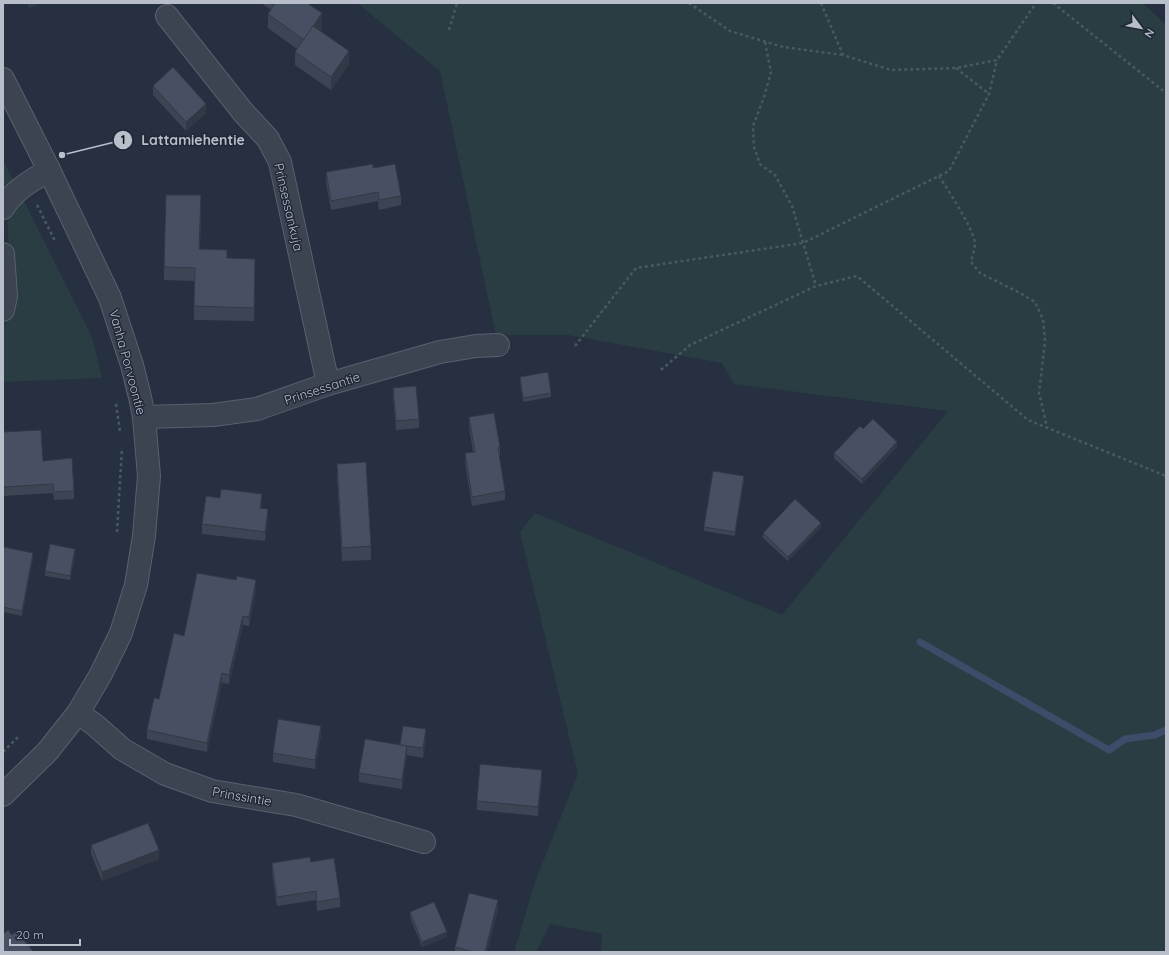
<svg xmlns="http://www.w3.org/2000/svg" width="1169" height="955" font-family="Quicksand,sans-serif">
	<rect width="100%" height="100%" fill="#273041"/>
	<g fill="#293d42">
		<path d="M 357,3 L 1143,3 L 1166,25 L 1166,952 L 601,952 L 602,934 L 550,924 L 536,952 L 514,952 L 535,882 L 578,774 L 520,532 L 535,513 L 782,615 L 948,411 L 734,384 L 722,363 L 568,335 L 496,335 L 440,71 Z"/>
		<path d="M 3,160 L 15,184 L 3,194 Z"/>
		<path d="M 23,199 L 92,337 L 102,378 L 3,382 L 3,326 L 12,317 L 7,212 Z"/>
	</g>
	<g fill="none" stroke-linecap="round" stroke-linejoin="round">
		<path stroke="#3e4c6a" stroke-width="7" d="M 920,642 L 1109,750 L 1125,739 L 1155,735 L 1166,730"/>
		<defs>
			<g id="minor">
				<path d="M 167,16 L 243,112 L 268,139 L 280,162 L 328,384"/>
				<path d="M 3,79 L 49,170 L 110,298 L 132,365 L 140,397 L 144,417 L 149,476 L 144,536 L 136,585 L 121,633 L 101,674 L 78,713 L 47,752 L 3,795"/>
				<path d="M 3,208 C 14,190 31,181 49,170"/>
				<path d="M 3,254 L 6,296 L 3,310"/>
				<path d="M 144,417 L 213,415 L 257,409 L 328,384 L 440,352 L 476,346 L 498,345"/>
				<path d="M 78,713 L 95,725 L 122,749 L 165,774 L 212,791 L 296,805 L 424,842"/>
			</g>
		</defs>
		<use href="#minor" stroke="#5a606f" stroke-width="24"/>
		<g stroke="#485a5f" stroke-width="2.5" stroke-dasharray="3 3" stroke-linecap="butt">
			<path d="M 689,3 L 730,31 L 783,47 L 843,55"/>
			<path d="M 821,3 L 843,55 L 891,70 L 956,68 L 997,60 L 1036,3"/>
			<path d="M 1053,3 L 1166,93"/>
			<path d="M 449,30 L 457,3"/>
			<path d="M 765,42 L 771,72 L 764,97 L 753,126 L 754,147 L 760,164 L 775,175 L 792,206 L 816,286"/>
			<path d="M 956,68 L 989,94"/>
			<path d="M 939,176 C 948,190 973,228 975,243 C 975,249 972,257 971,262 L 980,273 L 1020,293 L 1035,302 L 1043,319 L 1045,341 L 1039,393 L 1047,427"/>
			<path d="M 37,205 L 55,241"/>
			<path d="M 575,346 L 636,268 L 803,243 L 949,171 L 989,94 L 997,60"/>
			<path d="M 661,370 L 690,345 L 816,286 L 857,276 L 1028,420 L 1166,476"/>
			<path d="M 116,404 L 120,431"/>
			<path d="M 117,532 L 122,448"/>
			<path d="M 3,752 L 20,735"/>
		</g>
		<use href="#minor" stroke="#3c4351" stroke-width="22"/>
	</g>
	<g fill="#3d4555">
		<path d="M 28,3 L 41,3 L 30,8 Z"/>
		<path d="M 261,3 L 307,3 L 322,27 L 320,30 L 349,64 L 331,90 L 295,65 L 295,52 L 297,49 L 268,28 L 268,14 L 271,10 Z"/>
		<path d="M 153,86 L 206,113 L 186,131 L 153,95 Z"/>
		<path d="M 373,168 L 401,196 L 401,205 L 379,210 L 378,201 L 331,210 L 326,182 L 326,172 Z"/>
		<path d="M 201,209 L 200,249 L 227,258 L 255,273 L 254,321 L 194,320 L 194,281 L 164,280 L 164,267 Z"/>
		<path d="M 520,377 L 551,393 L 551,397 L 523,402 L 520,382 Z"/>
		<path d="M 393,388 L 419,419 L 419,428 L 396,430 L 393,397 Z"/>
		<path d="M 469,417 L 500,447 L 500,456 L 499,457 L 505,491 L 505,500 L 472,506 L 465,463 L 465,453 L 473,452 L 469,427 Z"/>
		<path d="M 863,429 L 897,447 L 862,484 L 834,458 L 834,453 Z"/>
		<path d="M 3,432 L 43,461 L 74,491 L 74,499 L 54,500 L 53,493 L 3,496 Z"/>
		<path d="M 337,464 L 371,546 L 371,560 L 342,561 L 337,478 Z"/>
		<path d="M 744,481 L 735,536 L 704,531 L 704,527 Z"/>
		<path d="M 262,503 L 261,508 L 268,518 L 265,541 L 202,534 L 202,524 Z"/>
		<path d="M 821,527 L 788,561 L 763,538 L 763,533 Z"/>
		<path d="M 3,553 L 33,558 L 22,616 L 3,612 Z"/>
		<path d="M 75,554 L 70,580 L 45,576 L 45,571 Z"/>
		<path d="M 256,589 L 249,626 L 243,625 L 229,684 L 222,683 L 207,752 L 147,739 L 147,730 L 184,636 Z"/>
		<path d="M 321,735 L 315,769 L 273,762 L 273,753 Z"/>
		<path d="M 426,739 L 423,758 L 407,755 L 402,789 L 359,782 L 359,773 L 400,745 Z"/>
		<path d="M 542,779 L 538,816 L 477,810 L 477,801 Z"/>
		<path d="M 91,845 L 159,859 L 102,881 L 91,854 Z"/>
		<path d="M 311,862 L 340,898 L 340,907 L 317,911 L 316,900 L 277,906 L 272,872 L 272,863 Z"/>
		<path d="M 498,910 L 487,952 L 455,952 L 455,947 Z"/>
		<path d="M 410,912 L 447,937 L 422,947 L 410,917 Z"/>
	</g>
	<g fill="#323845">
		<path d="M 32,3 L 41,3 L 30,8 L 30,4 Z"/>
		<path d="M 322,13 L 322,27 L 304,53 L 304,40 Z"/>
		<path d="M 349,51 L 349,64 L 331,90 L 331,77 Z"/>
		<path d="M 206,104 L 206,113 L 186,131 L 186,122 Z"/>
		<path d="M 255,259 L 255,273 L 254,321 L 254,308 Z"/>
		<path d="M 897,442 L 897,447 L 862,484 L 862,479 Z"/>
		<path d="M 744,476 L 744,481 L 735,536 L 735,532 Z"/>
		<path d="M 262,494 L 262,503 L 260,517 L 260,508 Z"/>
		<path d="M 268,509 L 268,518 L 265,541 L 265,532 Z"/>
		<path d="M 821,523 L 821,527 L 788,561 L 788,557 Z"/>
		<path d="M 75,549 L 75,554 L 70,580 L 70,576 Z"/>
		<path d="M 33,553 L 33,558 L 22,616 L 22,611 Z"/>
		<path d="M 256,580 L 256,589 L 249,626 L 249,617 Z"/>
		<path d="M 243,616 L 243,625 L 229,684 L 229,675 Z"/>
		<path d="M 222,673 L 222,683 L 207,752 L 207,743 Z"/>
		<path d="M 321,726 L 321,735 L 315,769 L 315,760 Z"/>
		<path d="M 426,729 L 426,739 L 423,758 L 423,748 Z"/>
		<path d="M 407,746 L 407,755 L 402,789 L 402,780 Z"/>
		<path d="M 542,770 L 542,779 L 538,816 L 538,807 Z"/>
		<path d="M 159,850 L 159,859 L 102,881 L 102,872 Z"/>
		<path d="M 498,900 L 498,910 L 487,952 L 485,952 Z"/>
		<path d="M 447,932 L 447,937 L 422,947 L 422,942 Z"/>
	</g>
	<g fill="#475063" stroke="#323845">
		<path d="M 275,3 L 307,3 L 322,13 L 304,40 L 268,14 Z"/>
		<path d="M 313,26 L 349,51 L 331,77 L 295,52 Z"/>
		<path d="M 173,67 L 206,104 L 186,122 L 153,86 Z"/>
		<path d="M 373,164 L 373,168 L 395,164 L 401,196 L 379,200 L 378,192 L 331,201 L 326,172 Z"/>
		<path d="M 166,195 L 201,195 L 199,249 L 227,250 L 227,258 L 255,259 L 254,308 L 194,306 L 195,268 L 164,267 Z"/>
		<path d="M 548,372 L 551,393 L 523,398 L 520,377 Z"/>
		<path d="M 416,386 L 419,419 L 396,421 L 393,388 Z"/>
		<path d="M 494,413 L 500,447 L 498,448 L 505,491 L 472,497 L 465,453 L 475,452 L 469,417 Z"/>
		<path d="M 873,419 L 897,442 L 862,479 L 834,453 L 860,426 L 863,429 Z"/>
		<path d="M 41,430 L 43,461 L 72,458 L 74,491 L 54,492 L 53,484 L 3,487 L 3,432 Z"/>
		<path d="M 366,462 L 371,546 L 342,548 L 337,464 Z"/>
		<path d="M 713,471 L 744,476 L 735,532 L 704,527 Z"/>
		<path d="M 221,489 L 262,494 L 260,508 L 268,509 L 265,532 L 202,524 L 206,496 L 220,498 Z"/>
		<path d="M 795,499 L 821,523 L 788,557 L 763,533 Z"/>
		<path d="M 50,544 L 75,549 L 70,576 L 45,571 Z"/>
		<path d="M 4,547 L 33,553 L 22,611 L 3,607 L 3,553 Z"/>
		<path d="M 197,573 L 236,580 L 237,576 L 256,580 L 249,617 L 243,616 L 229,675 L 222,673 L 207,743 L 147,730 L 154,698 L 159,699 L 174,633 L 184,636 Z"/>
		<path d="M 278,719 L 321,726 L 315,760 L 273,753 Z"/>
		<path d="M 403,726 L 426,729 L 423,748 L 400,745 Z"/>
		<path d="M 365,739 L 407,746 L 402,780 L 359,773 Z"/>
		<path d="M 480,764 L 542,770 L 538,807 L 477,801 Z"/>
		<path d="M 148,823 L 159,850 L 102,872 L 91,845 Z"/>
		<path d="M 310,857 L 311,862 L 334,858 L 340,898 L 317,902 L 316,891 L 277,897 L 272,863 Z"/>
		<path d="M 469,893 L 498,900 L 485,952 L 474,952 L 455,947 Z"/>
		<path d="M 434,902 L 447,932 L 422,942 L 410,912 Z"/>
		<path d="M 8,930 L 12,935 L 16,931 L 34,952 L 3,952 L 3,934 Z"/>
	</g>
	<g text-anchor="middle" dominant-baseline="central" stroke-width="3" stroke-linejoin="round" paint-order="stroke">
		<g font-size="13" fill="#b9becb" stroke="#202737">
			<text transform="translate(289 207) rotate(77)">Prinsessankuja</text>
			<text transform="translate(128 362) rotate(75)">Vanha Porvoontie</text>
			<text transform="translate(322 388) rotate(-18)">Prinsessantie</text>
			<text transform="translate(242 796) rotate(10)">Prinssintie</text>
		</g>
	</g>
	<path fill="none" stroke="#b9becb" stroke-width="1.5" d="M62 155L123 140"/>
	<g fill="#b9becb" stroke="#202737" stroke-width="1.5">
		<circle cx="62" cy="155" r="4"/>
		<circle cx="123" cy="140" r="10"/>
	</g>
	<g font-size="12" text-anchor="middle" font-weight="bold" fill="#111">
		<text x="123" y="144">1</text>
	</g>
	<g font-size="14" text-anchor="middle" font-weight="bold" fill="#b9becb" stroke="#202737" stroke-width="3" stroke-linejoin="round" paint-order="stroke">
		<text x="193" y="145">Lattamiehentie</text>
	</g>
	<rect width="1169" height="955" fill="none" stroke="#b9becb" stroke-width="8"/>
	<g transform="translate(1141 28) rotate(122)" stroke="#202737" stroke-width="3" paint-order="stroke">
	<path d="M0-3L7 15L0 10L-7 15Z" fill="#b9becb"/>
	<text y="-6" font-size="11" font-weight="bold" text-anchor="middle" fill="#b9becb">N</text>
	</g>
	<path d="M10 939v6h70v-6" fill="none" stroke="#b9becb" stroke-width="2"/>
	<text x="16" y="939" font-size="12" fill="#b9becb" stroke="#202737" stroke-width="3" paint-order="stroke">20 m</text>
</svg>
